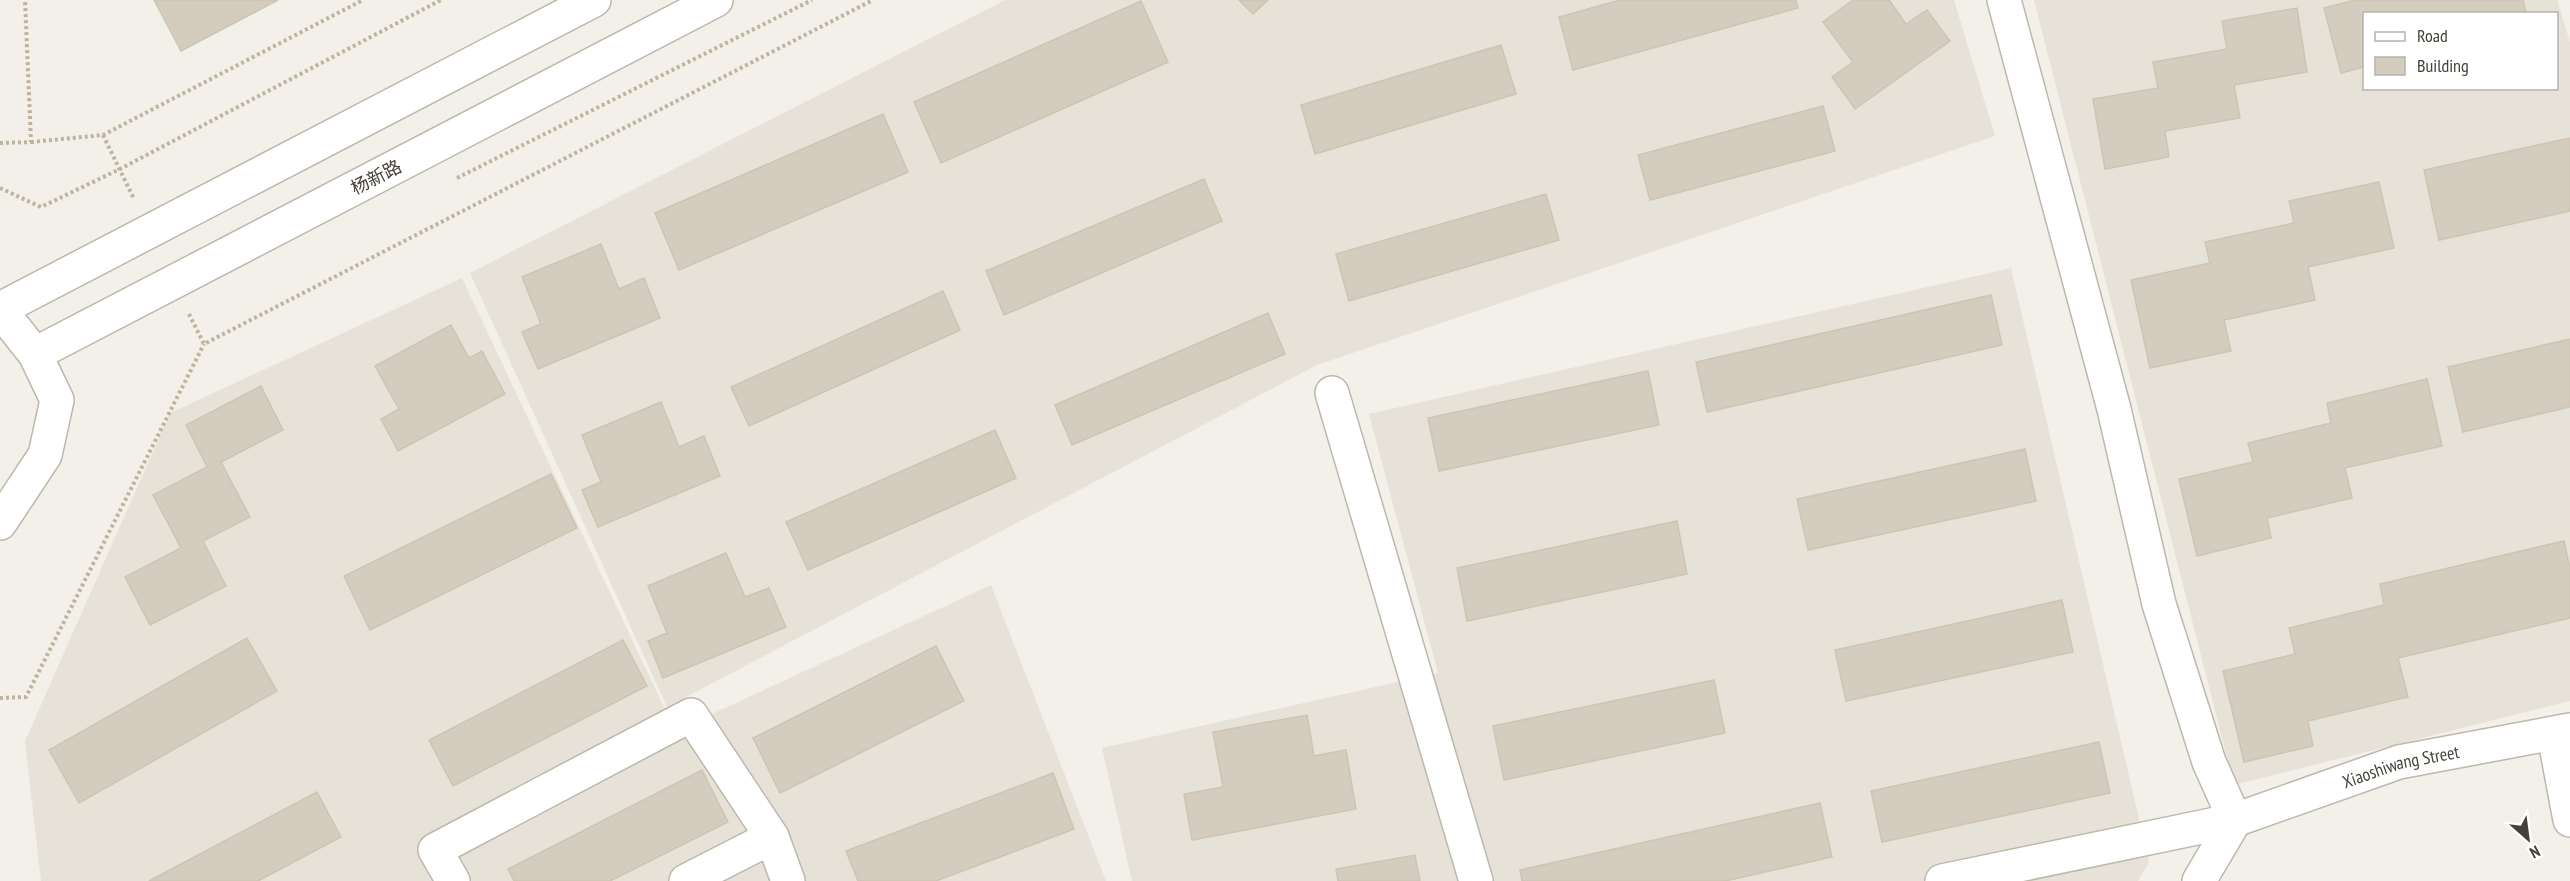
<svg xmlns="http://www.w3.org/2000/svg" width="2570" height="881" font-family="'PT Sans Narrow','Noto Sans SC',sans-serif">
	<rect width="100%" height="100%" fill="#f3f0e9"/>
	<g fill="#e6e2d7" fill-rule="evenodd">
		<path d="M 1005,0 L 1954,0 L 1995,136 L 1317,365 L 667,707 L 470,273 Z"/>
		<path d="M 2034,0 L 2557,0 L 2570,42 L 2570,701 L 2234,785 ZM 2364,14 L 2556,14 L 2556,88 L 2364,88 Z"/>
		<path d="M 2011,268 L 2149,862 L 2138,881 L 1132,881 L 1102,748 L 1438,673 L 1369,414 Z"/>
		<path d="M 462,278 L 675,731 L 991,585 L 1106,881 L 41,881 L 25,741 L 170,413 Z"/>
	</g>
	<g fill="#d3ccbf" stroke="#cec4b3" stroke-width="1.5">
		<path d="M 154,0 L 278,0 L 181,51 Z"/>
		<path d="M 1239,0 L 1268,0 L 1253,14 Z"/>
		<path d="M 1620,0 L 1796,0 L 1798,8 L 1573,70 L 1559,17 Z"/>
		<path d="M 1853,0 L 1889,0 L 1906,24 L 1927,10 L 1950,41 L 1855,109 L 1832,77 L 1853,62 L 1823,22 Z"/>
		<path d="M 2355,0 L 2523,0 L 2526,14 L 2364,14 L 2364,67 L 2341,73 L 2324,8 Z"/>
		<path d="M 1141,1 L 1168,62 L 941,163 L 914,102 Z"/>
		<path d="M 2297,8 L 2307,72 L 2234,85 L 2240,118 L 2165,131 L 2169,157 L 2105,169 L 2093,99 L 2158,88 L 2153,62 L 2227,49 L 2222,21 Z"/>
		<path d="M 1501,45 L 1516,94 L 1315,154 L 1301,105 Z"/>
		<path d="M 1823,106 L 1835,151 L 1650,200 L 1638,155 Z"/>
		<path d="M 883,114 L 908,172 L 679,270 L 655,213 Z"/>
		<path d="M 2570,138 L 2570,211 L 2439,240 L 2424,170 Z"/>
		<path d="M 1204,179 L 1222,221 L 1004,315 L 986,271 Z"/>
		<path d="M 2379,182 L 2394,248 L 2308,267 L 2315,300 L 2224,320 L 2231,351 L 2150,368 L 2131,280 L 2210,263 L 2205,242 L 2294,223 L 2289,201 Z"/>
		<path d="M 1546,194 L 1559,240 L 1349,301 L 1336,254 Z"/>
		<path d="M 601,244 L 619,289 L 644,278 L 660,318 L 538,369 L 522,332 L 541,324 L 522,277 Z"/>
		<path d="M 943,291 L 960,330 L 749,426 L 731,387 Z"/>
		<path d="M 1991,295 L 2002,345 L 1707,412 L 1696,362 Z"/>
		<path d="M 1268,313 L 1285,354 L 1072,445 L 1055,405 Z"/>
		<path d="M 451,325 L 469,358 L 482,351 L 505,394 L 398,451 L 381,419 L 399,409 L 375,366 Z"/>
		<path d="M 2570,339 L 2570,407 L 2463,432 L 2448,367 Z"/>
		<path d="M 1648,371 L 1659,425 L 1439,471 L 1428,418 Z"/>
		<path d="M 2427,379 L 2442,446 L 2345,468 L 2352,498 L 2267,518 L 2271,538 L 2197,556 L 2179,479 L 2253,462 L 2248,443 L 2331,423 L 2327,403 Z"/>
		<path d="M 261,386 L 283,430 L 221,462 L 250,517 L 203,541 L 226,586 L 150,625 L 125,577 L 181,548 L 153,495 L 207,467 L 186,425 Z"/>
		<path d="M 661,402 L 679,447 L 704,436 L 720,476 L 598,527 L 582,490 L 601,482 L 582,435 Z"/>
		<path d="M 995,430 L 1016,478 L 808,570 L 786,522 Z"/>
		<path d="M 2025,449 L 2036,501 L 1808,550 L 1797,499 Z"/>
		<path d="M 551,474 L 577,528 L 370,630 L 344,576 Z"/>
		<path d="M 1677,521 L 1687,574 L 1467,621 L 1457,568 Z"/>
		<path d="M 2564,541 L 2570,569 L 2570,618 L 2398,658 L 2408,697 L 2308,721 L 2313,746 L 2244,762 L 2223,671 L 2295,654 L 2289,628 L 2384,605 L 2380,584 Z"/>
		<path d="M 726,553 L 745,597 L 769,588 L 786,627 L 663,678 L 648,641 L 667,633 L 648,586 Z"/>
		<path d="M 2062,600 L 2073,652 L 1846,701 L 1835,650 Z"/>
		<path d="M 247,638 L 277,691 L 79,803 L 49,750 Z"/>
		<path d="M 623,640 L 647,686 L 453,786 L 429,740 Z"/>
		<path d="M 936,646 L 964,701 L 780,793 L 753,738 Z"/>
		<path d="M 1714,680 L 1725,733 L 1504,780 L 1493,726 Z"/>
		<path d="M 1307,715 L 1314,756 L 1346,750 L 1356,809 L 1192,840 L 1184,794 L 1223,787 L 1213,732 Z"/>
		<path d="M 2099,742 L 2110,793 L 1882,842 L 1871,791 Z"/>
		<path d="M 702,770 L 728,822 L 610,881 L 514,881 L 508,869 Z"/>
		<path d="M 1053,773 L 1074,829 L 936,881 L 858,881 L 846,851 Z"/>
		<path d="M 317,792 L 341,837 L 258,881 L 149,881 Z"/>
		<path d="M 1820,803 L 1832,857 L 1725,881 L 1522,881 L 1520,870 Z"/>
		<path d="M 1415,855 L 1420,881 L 1338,881 L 1336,869 Z"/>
	</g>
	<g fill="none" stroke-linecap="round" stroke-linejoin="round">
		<defs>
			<g id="minor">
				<path d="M 2004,0 L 2114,409 L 2159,604 L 2209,762 L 2235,820"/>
				<path d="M 0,309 L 594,0"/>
				<path d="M 0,310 L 35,354 L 57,400 L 45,455 L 0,523"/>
				<path d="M 35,354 L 716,0"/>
				<path d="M 1332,393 L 1476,881"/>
				<path d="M 2554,735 L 2570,820"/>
				<path d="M 453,881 L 435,850 L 691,715 L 772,837 L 788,881"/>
				<path d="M 686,881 L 772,837"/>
				<path id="s1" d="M 1942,881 L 2235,820 L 2399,762 L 2570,730"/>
				<path d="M 2199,881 L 2235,820"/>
			</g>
		</defs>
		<use href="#minor" stroke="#bdb8ac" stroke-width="36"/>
		<g stroke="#beb49e" stroke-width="4" stroke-dasharray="3 3" stroke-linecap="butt">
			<path d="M 103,135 L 134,199"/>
			<path d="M 31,142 L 103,135 L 363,0"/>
			<path d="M 0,143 L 31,142 L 25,0"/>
			<path d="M 457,178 L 812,0"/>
			<path d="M 0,188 L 41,207 L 120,169 L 441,0"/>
			<path d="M 189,314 L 204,344 L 873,0"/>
			<path d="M 0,698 L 26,697 L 204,344"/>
		</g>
		<use href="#minor" stroke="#fff" stroke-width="33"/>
	</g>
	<g text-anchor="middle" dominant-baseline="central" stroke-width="5" stroke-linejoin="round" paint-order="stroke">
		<g font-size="18" fill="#464138" stroke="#fff">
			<text transform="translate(376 177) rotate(-27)">杨新路</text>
			<text stroke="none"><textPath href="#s1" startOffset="474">Xiaoshiwang Street</textPath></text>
		</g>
	</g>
	<rect x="2363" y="12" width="195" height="78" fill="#ffffff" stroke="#b5b3af" stroke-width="1.5"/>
	<rect x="2375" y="32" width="30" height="9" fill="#ffffff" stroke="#b5b3af" stroke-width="1.5"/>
	<text x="2417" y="42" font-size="18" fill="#464138">Road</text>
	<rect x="2375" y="57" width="30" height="18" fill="#d3ccbf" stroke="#b5b3af" stroke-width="1.5"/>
	<text x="2417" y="72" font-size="18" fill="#464138">Building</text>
	<g transform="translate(2528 839) rotate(152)" stroke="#ffffff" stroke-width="4.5" paint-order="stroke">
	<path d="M0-4.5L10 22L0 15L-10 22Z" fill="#464138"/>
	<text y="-9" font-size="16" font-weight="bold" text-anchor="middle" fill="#464138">N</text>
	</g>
</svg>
